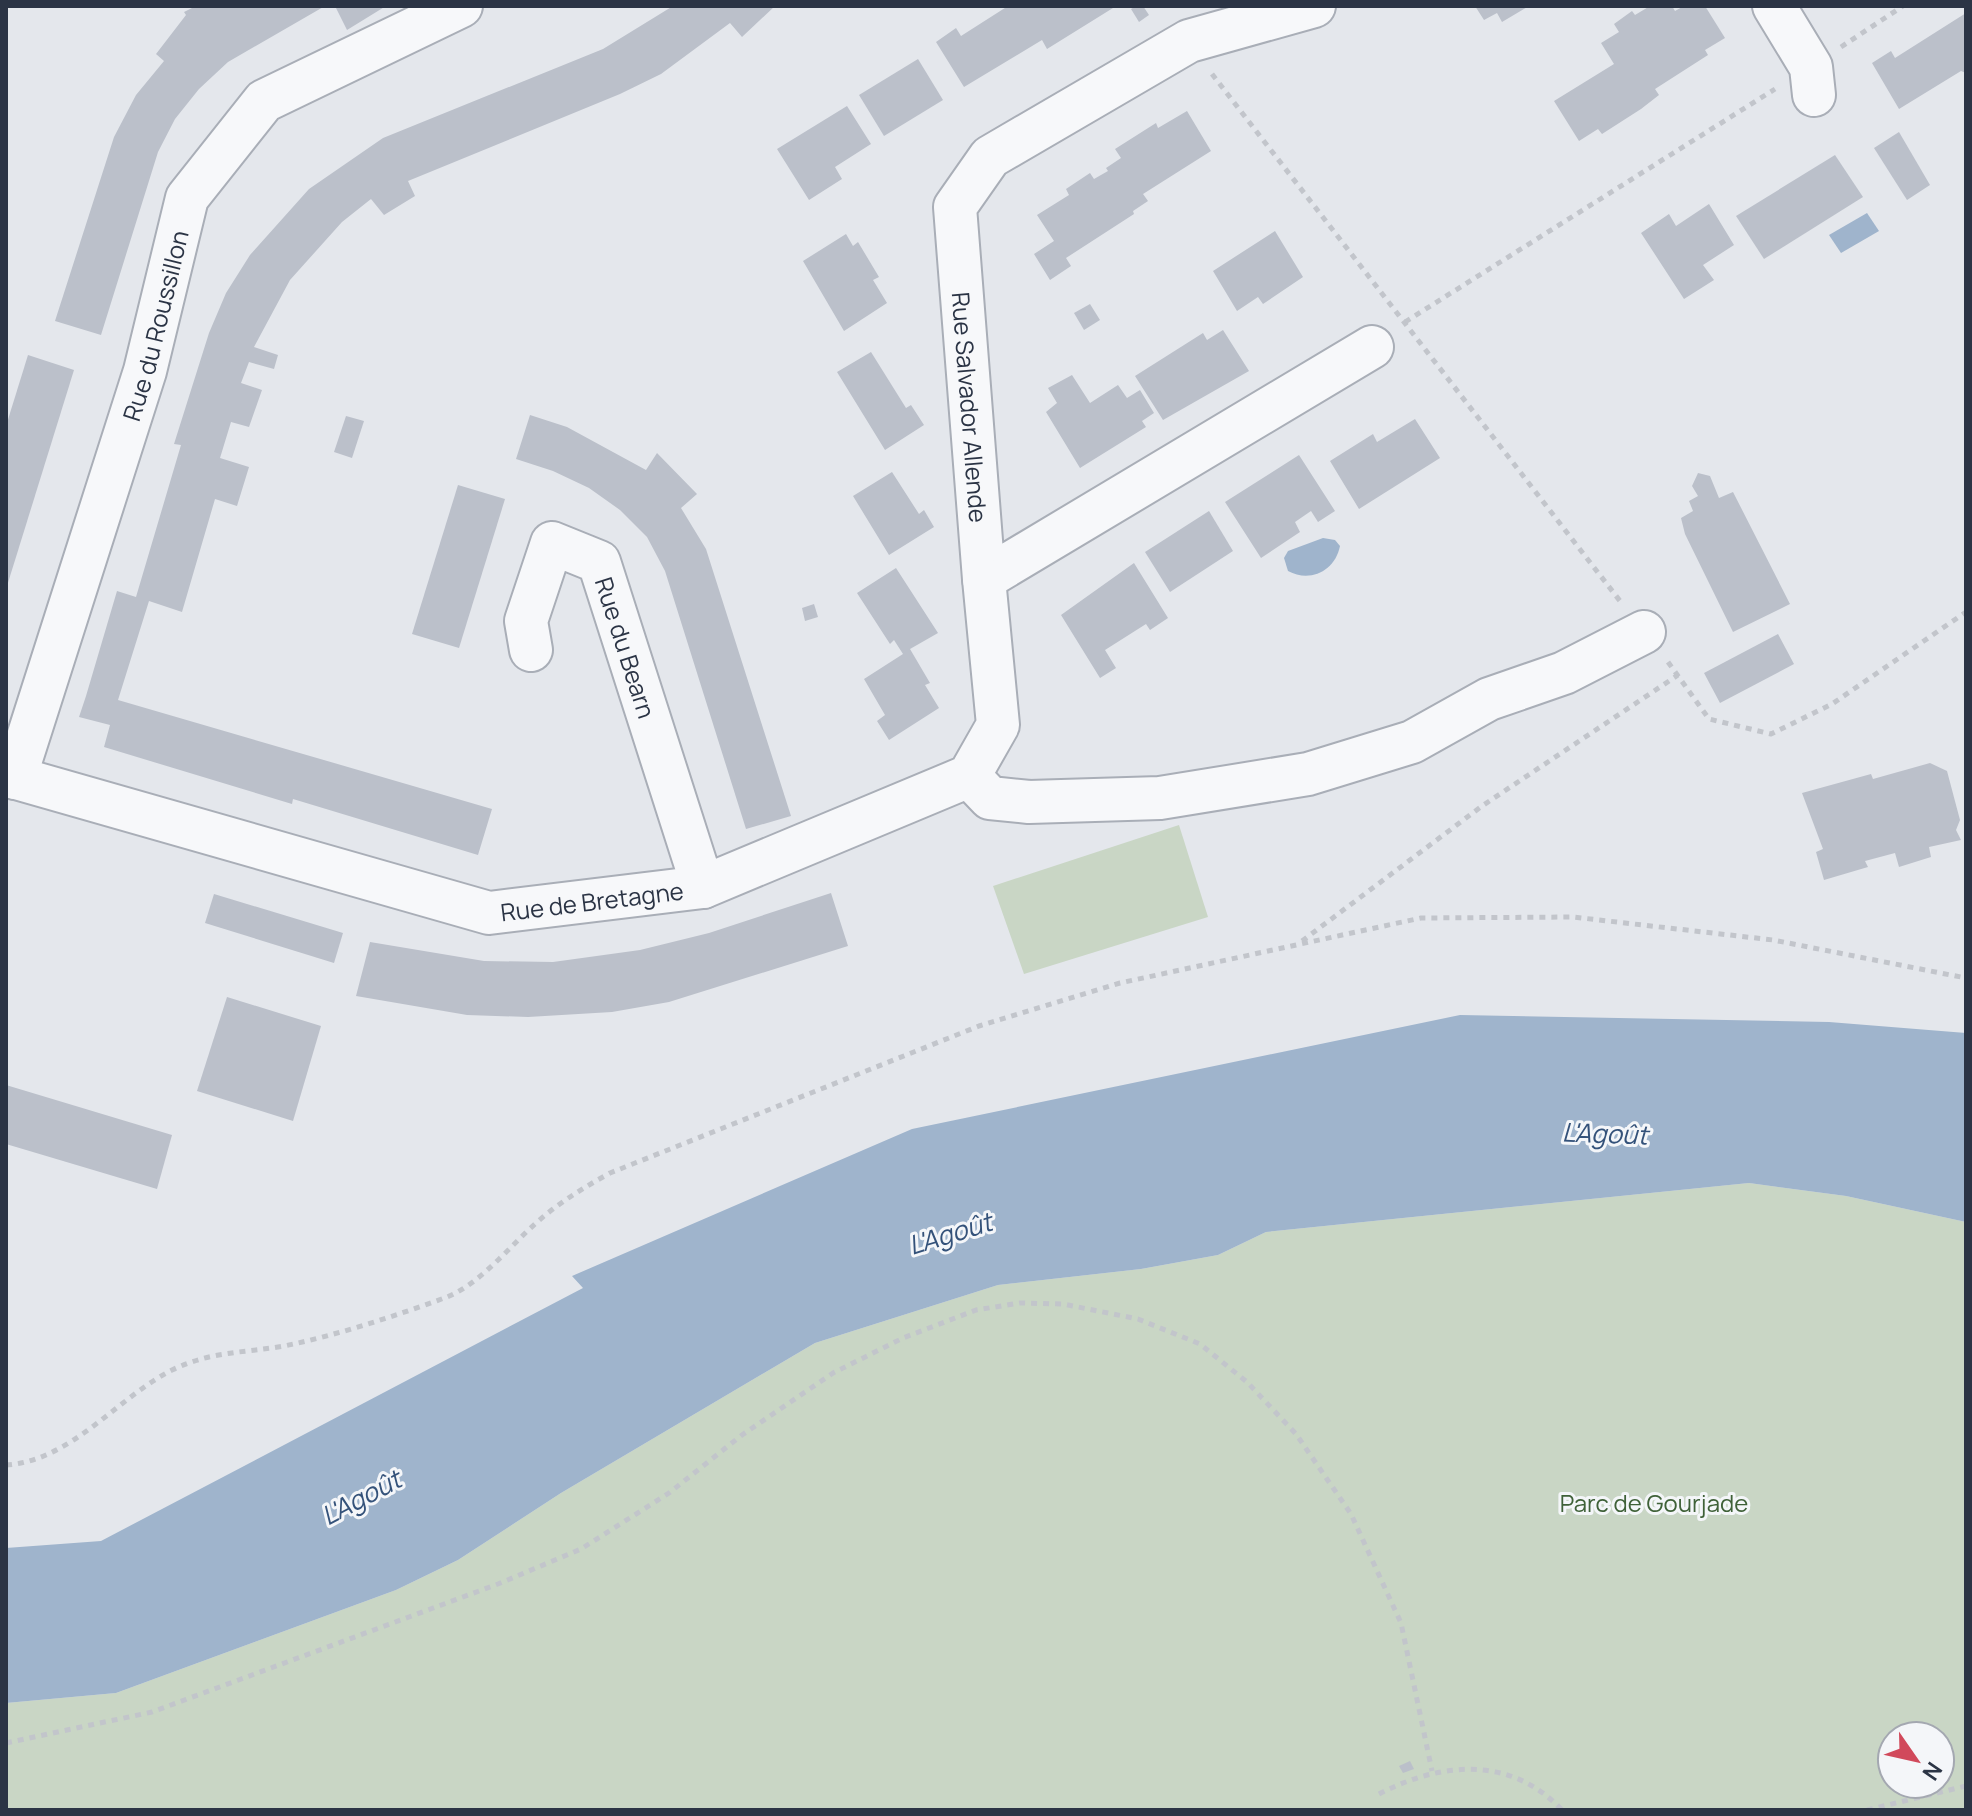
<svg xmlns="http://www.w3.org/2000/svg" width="1972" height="1816" font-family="Manrope,sans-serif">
	<rect width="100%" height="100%" fill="#e4e7ec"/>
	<g fill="#c9d6c5" fill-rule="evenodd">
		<path d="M 1179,825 L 1208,917 L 1024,974 L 993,886 Z"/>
		<path d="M 1749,1183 L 1846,1196 L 1966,1222 L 1966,1810 L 6,1810 L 6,1703 L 116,1693 L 396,1590 L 458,1560 L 561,1493 L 815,1343 L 998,1285 L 1141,1269 L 1218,1255 L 1266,1232 ZM 1892,1736 L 1940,1736 L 1940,1784 L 1892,1784 Z"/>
	</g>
	<g fill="#9fb4cc">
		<path d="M 1867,213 L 1879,231 L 1841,253 L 1829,235 Z"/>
		<path d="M 1323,538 L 1335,540 L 1340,546 C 1335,571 1310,583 1288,571 L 1284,558 L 1288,551 Z"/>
		<path d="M 1460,1015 L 1829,1022 L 1966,1033 L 1966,1222 L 1846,1196 L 1749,1183 L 1266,1232 L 1218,1255 L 1141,1269 L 998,1285 L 815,1343 L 561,1493 L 458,1560 L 396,1590 L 116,1693 L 6,1703 L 6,1548 L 101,1541 L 583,1288 L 572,1276 L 912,1129 Z"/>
	</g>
	<g fill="#bbc0ca">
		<path d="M 196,6 L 325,6 L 228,62 L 199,89 L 175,119 L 158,152 L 101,335 L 55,321 L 114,137 L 136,95 L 164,61 L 156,54 L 186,15 L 184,12 Z"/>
		<path d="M 335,6 L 386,6 L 347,30 Z"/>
		<path d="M 673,6 L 775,6 L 742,37 L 730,23 L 661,74 L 620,94 L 408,181 L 415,196 L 384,215 L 371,199 L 342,222 L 290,280 L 254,347 L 278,355 L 274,369 L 249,362 L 241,383 L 262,390 L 249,427 L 231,422 L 220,458 L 249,467 L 237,506 L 215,499 L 182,612 L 149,601 L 118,700 L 492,809 L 478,855 L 293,799 L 292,804 L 104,747 L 110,725 L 79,717 L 86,696 L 117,591 L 136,597 L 181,445 L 174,444 L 209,333 L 226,293 L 250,255 L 309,189 L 383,138 L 603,49 Z"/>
		<path d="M 1008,6 L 1112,6 L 1113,8 L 1047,49 L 1042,40 L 964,87 L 936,42 L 956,28 L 961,36 Z"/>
		<path d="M 1136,6 L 1143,6 L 1149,15 L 1139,22 L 1131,9 Z"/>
		<path d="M 1475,6 L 1529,6 L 1502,22 L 1497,13 L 1484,20 Z"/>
		<path d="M 1650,6 L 1672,6 L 1675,11 L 1684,6 L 1705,6 L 1725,38 L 1705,50 L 1708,55 L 1655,89 L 1659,95 L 1641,109 L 1602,134 L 1598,129 L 1579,141 L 1554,101 L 1614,64 L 1601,43 L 1619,32 L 1614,24 L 1632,11 L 1635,15 Z"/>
		<path d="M 1966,13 L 1966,73 L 1961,71 L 1899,109 L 1872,63 L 1891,51 L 1895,58 Z"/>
		<path d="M 918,59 L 943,100 L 884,136 L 859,95 Z"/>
		<path d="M 847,106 L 871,144 L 835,167 L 842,179 L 809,200 L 777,149 Z"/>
		<path d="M 1187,111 L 1211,151 L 1143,194 L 1148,201 L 1133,211 L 1134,214 L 1066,258 L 1071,266 L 1050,280 L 1034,254 L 1054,241 L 1037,215 L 1069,195 L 1066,189 L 1090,173 L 1094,179 L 1108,171 L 1106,168 L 1121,158 L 1115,149 L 1156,123 L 1158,128 Z"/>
		<path d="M 1899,132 L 1930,185 L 1907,200 L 1874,148 Z"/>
		<path d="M 1835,155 L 1863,197 L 1764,259 L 1736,216 Z"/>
		<path d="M 1709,204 L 1734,245 L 1703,265 L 1714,280 L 1684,299 L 1641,233 L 1669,214 L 1676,226 Z"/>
		<path d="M 1275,231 L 1303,277 L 1263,304 L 1258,297 L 1237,311 L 1213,271 Z"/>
		<path d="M 846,234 L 853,246 L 858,242 L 879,277 L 873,280 L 887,303 L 844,331 L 803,261 Z"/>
		<path d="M 1090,304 L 1100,320 L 1084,330 L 1074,313 Z"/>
		<path d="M 1223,330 L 1249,371 L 1163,420 L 1135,376 L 1203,333 L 1207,340 Z"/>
		<path d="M 871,352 L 906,408 L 911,405 L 924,425 L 885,450 L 837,372 Z"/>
		<path d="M 28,355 L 74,370 L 7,586 L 6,426 Z"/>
		<path d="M 1072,375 L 1090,403 L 1118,385 L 1127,398 L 1140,390 L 1154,413 L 1142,421 L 1146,427 L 1080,468 L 1046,412 L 1057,403 L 1048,388 Z"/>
		<path d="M 530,415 L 567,427 L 646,470 L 657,453 L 697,494 L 681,508 L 706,549 L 791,816 L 746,829 L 665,571 L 647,537 L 620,510 L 589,488 L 553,471 L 516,459 Z"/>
		<path d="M 346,416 L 364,421 L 352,458 L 334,452 Z"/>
		<path d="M 1415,419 L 1440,458 L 1359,509 L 1330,461 L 1373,434 L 1377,442 Z"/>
		<path d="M 1299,455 L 1335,511 L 1318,522 L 1311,511 L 1295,522 L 1300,532 L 1261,558 L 1225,502 Z"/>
		<path d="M 892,472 L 919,514 L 924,510 L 934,527 L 889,555 L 853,496 Z"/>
		<path d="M 1698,473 L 1710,476 L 1719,498 L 1733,492 L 1790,604 L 1733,632 L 1685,534 L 1681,518 L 1693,511 L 1689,501 L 1698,496 L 1692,486 Z"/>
		<path d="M 458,485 L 505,499 L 459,648 L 412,634 Z"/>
		<path d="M 1209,511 L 1233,551 L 1170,592 L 1145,552 Z"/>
		<path d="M 1134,563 L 1168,618 L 1150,630 L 1146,624 L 1105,650 L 1116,668 L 1100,678 L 1061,615 Z"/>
		<path d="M 896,568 L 938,633 L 910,649 L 930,683 L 925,685 L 939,708 L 889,740 L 877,721 L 885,715 L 864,679 L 903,654 L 894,640 L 890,644 L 857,593 Z"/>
		<path d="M 814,604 L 818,617 L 805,621 L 802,608 Z"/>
		<path d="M 1778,634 L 1794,664 L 1720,703 L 1704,673 Z"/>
		<path d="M 1930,763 L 1947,771 L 1960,820 L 1956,830 L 1961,840 L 1929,847 L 1931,857 L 1899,867 L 1895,853 L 1865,861 L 1868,867 L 1824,880 L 1816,852 L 1823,849 L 1802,793 L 1871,774 L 1873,779 Z"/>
		<path d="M 831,893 L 848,946 L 669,1002 L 612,1012 L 528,1017 L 467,1015 L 356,996 L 370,942 L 484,961 L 553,962 L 640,950 L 709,933 Z"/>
		<path d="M 214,894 L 343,933 L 334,963 L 205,923 Z"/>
		<path d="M 227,997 L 321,1026 L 293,1121 L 197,1091 Z"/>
		<path d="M 6,1085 L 172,1135 L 157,1189 L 6,1144 Z"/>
		<path d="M 1410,1761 L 1414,1769 L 1403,1773 L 1399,1766 Z"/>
	</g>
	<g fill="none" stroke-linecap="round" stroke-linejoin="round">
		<defs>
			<g id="minor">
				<path id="s1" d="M 1314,6 L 1189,41 L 990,157 L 955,207 L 984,579 L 1372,347"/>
				<path d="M 1774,6 L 1811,67 L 1814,95"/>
				<path id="s2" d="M 531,650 L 526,621 L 552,543 L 599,562 L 703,887"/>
				<path id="s3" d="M 6,775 L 489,913 L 703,887 L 969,776 L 998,725 L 984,579"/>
				<path d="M 969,776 L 990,798 L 1029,802 L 1160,798 L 1308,774 L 1412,742 L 1489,699 L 1564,673 L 1644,632"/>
				<path id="s4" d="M 15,778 L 145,371 L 187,198 L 264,101 L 461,6"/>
			</g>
		</defs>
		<use href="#minor" stroke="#a9aeb7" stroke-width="46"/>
		<g stroke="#c2c5cb" stroke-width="5" stroke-dasharray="6 6" stroke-linecap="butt">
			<path d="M 1841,47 L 1903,6"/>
			<path d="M 1212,74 L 1620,601"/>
			<path d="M 1405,322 L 1775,89"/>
			<path d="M 1668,662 L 1709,719 L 1771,734 L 1832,704 L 1966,612"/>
			<path d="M 1302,941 L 1482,806 L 1678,675"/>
			<path d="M 6,1465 C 71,1461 117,1398 172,1370 C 211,1351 244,1353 284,1346 C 338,1335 395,1316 447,1297 C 481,1283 508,1248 535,1224 C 558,1203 583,1188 610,1173 L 979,1026 L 1120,983 L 1421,918 L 1573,917 L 1773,940 L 1966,978"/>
			<path d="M 6,1743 L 152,1712 L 498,1584 L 581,1549 L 669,1493 L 742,1435 L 833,1373 L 903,1338 L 976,1310 L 1020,1303 L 1063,1304 L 1138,1319 L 1200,1344 L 1247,1382 L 1296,1434 L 1351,1514 L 1401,1623 L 1432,1771"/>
			<path d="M 1379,1794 C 1441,1762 1510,1755 1562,1810"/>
			<path d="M 1867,1810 L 1966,1786"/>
		</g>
		<use href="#minor" stroke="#f7f8fa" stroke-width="42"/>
	</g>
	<g text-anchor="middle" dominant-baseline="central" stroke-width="6" stroke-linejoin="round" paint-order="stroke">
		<g font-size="24" fill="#2b3445" stroke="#f4f6f9">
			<text stroke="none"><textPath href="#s4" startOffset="474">Rue du Roussillon</textPath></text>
			<text stroke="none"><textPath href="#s1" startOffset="622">Rue Salvador Allende</textPath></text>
			<text stroke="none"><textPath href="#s2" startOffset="252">Rue du Bearn</textPath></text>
			<text stroke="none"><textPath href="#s3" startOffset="606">Rue de Bretagne</textPath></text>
		</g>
		<g font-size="24" fill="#3f6138" stroke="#f4f6f9">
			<text x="1654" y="1502">Parc de Gourjade</text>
		</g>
		<g font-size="26" font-style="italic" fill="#34527a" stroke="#f4f6f9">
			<text transform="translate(1605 1133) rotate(2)">L'Agoût</text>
			<text transform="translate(950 1233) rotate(-17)">L'Agoût</text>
			<text transform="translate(361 1497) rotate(-28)">L'Agoût</text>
		</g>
	</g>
	<rect width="1972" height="1816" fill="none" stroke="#2b3445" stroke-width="16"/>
	<g transform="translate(1916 1760) rotate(124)"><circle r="38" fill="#f4f6f9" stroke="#a4a8b1" stroke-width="2"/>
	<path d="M0-6L14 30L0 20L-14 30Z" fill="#d1495b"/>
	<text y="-12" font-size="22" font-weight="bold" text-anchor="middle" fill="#2b3445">N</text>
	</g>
</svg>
